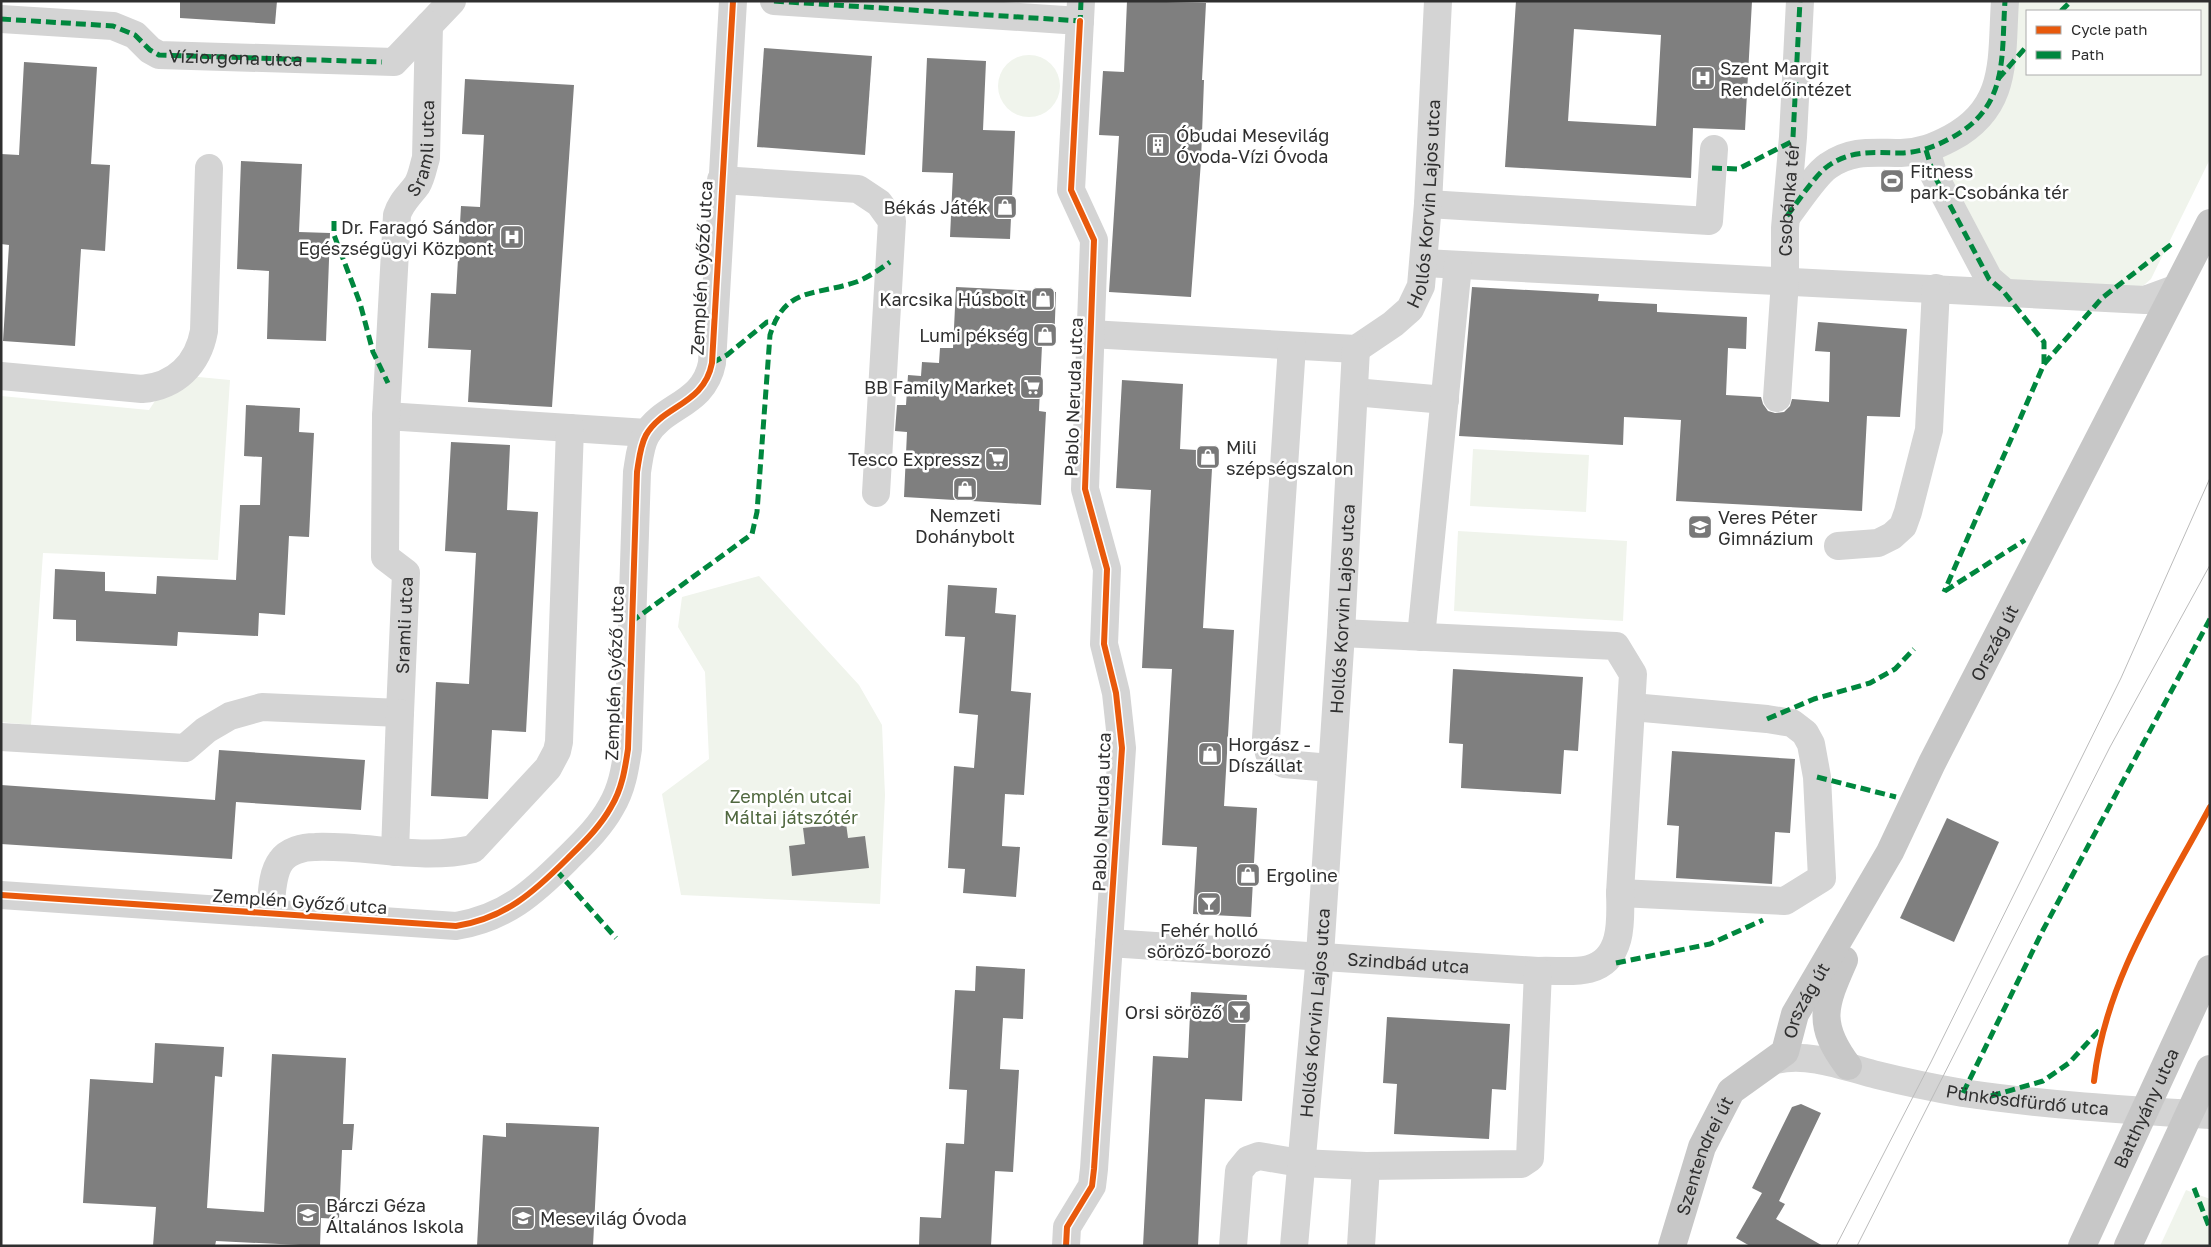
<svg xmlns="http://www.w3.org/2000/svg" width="2211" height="1247" font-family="'Golos Text',sans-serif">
	<rect width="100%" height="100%" fill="#fff"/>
	<g fill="#f0f4ec" fill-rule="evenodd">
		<path d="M 2011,1 L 2210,1 L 2210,159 L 2151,279 L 2144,285 L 2130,291 L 2008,285 L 1940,162 L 1944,151 L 1982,126 ZM 2027,11 L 2200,11 L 2200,74 L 2027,74 Z"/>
		<circle cx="1029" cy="86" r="31"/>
		<path d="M 188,376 L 230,380 L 218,560 L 43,553 L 31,725 L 1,722 L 1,396 L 149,410 L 161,392 Z"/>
		<path d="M 1473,449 L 1589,455 L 1586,512 L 1470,506 Z"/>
		<path d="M 1458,531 L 1627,541 L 1623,621 L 1454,611 Z"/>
		<path d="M 759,576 L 859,685 L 882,725 L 885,795 L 880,904 L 681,895 L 662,794 L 709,759 L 705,672 L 678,627 L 682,597 Z"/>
		<path d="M 2186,1190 L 2210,1199 L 2210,1246 L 2160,1246 Z"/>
	</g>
	<g fill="#7f7f7f" fill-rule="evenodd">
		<path d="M 180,1 L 277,1 L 275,24 L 180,18 Z"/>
		<path d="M 1127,1 L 1206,3 L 1202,80 L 1204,80 L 1201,161 L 1191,297 L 1109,292 L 1119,136 L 1099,135 L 1103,71 L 1124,72 Z"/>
		<path d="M 1516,1 L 1752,1 L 1745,130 L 1693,128 L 1691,178 L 1505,167 ZM 1574,29 L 1661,35 L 1656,126 L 1568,121 Z"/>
		<path d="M 764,48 L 872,56 L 865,155 L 757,147 Z"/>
		<path d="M 927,58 L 986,61 L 983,130 L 1015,131 L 1010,239 L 950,237 L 953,173 L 922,172 Z"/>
		<path d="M 24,62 L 97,67 L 91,164 L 110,165 L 105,251 L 81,249 L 75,346 L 3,341 L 9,245 L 1,244 L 1,154 L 19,155 Z"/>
		<path d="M 465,79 L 574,85 L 552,407 L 468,402 L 471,350 L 428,348 L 431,293 L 456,294 L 461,206 L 480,207 L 484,135 L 462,134 Z"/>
		<path d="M 241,161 L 302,164 L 299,232 L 330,233 L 326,341 L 267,339 L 269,271 L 237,269 Z"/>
		<path d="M 956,287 L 1056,292 L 1054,346 L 1042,345 L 1039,411 L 1046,412 L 1041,505 L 904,497 L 907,432 L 895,431 L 897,405 L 906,405 L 908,375 L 921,376 L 922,362 L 939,363 L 940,348 L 953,348 Z"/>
		<path d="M 1472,287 L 1599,294 L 1598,301 L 1657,304 L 1657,312 L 1747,317 L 1746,349 L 1728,348 L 1726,395 L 1761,397 L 1763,404 L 1768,411 L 1775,413 L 1784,412 L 1790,406 L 1792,399 L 1829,402 L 1830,352 L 1815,351 L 1818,322 L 1907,329 L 1900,417 L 1867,416 L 1862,511 L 1676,501 L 1681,420 L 1624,417 L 1623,445 L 1459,436 Z"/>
		<path d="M 1122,380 L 1183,384 L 1180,449 L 1213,451 L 1203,628 L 1234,630 L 1224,806 L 1257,808 L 1251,917 L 1193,914 L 1197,847 L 1162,845 L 1172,669 L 1142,668 L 1151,490 L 1116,488 Z"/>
		<path d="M 246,405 L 300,408 L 299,432 L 314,433 L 309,537 L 289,536 L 285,615 L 259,613 L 258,636 L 178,632 L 177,646 L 76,641 L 76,620 L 53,619 L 55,569 L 105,572 L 105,591 L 156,594 L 157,576 L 236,580 L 240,505 L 260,505 L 262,457 L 244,456 Z"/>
		<path d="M 451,442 L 510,445 L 507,510 L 538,512 L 526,732 L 492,730 L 488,799 L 431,796 L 436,682 L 469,684 L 476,553 L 445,551 Z"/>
		<path d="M 948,585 L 997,588 L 995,613 L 1016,615 L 1011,691 L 1031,693 L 1024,795 L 1005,794 L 1002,846 L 1020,847 L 1016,897 L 963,893 L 965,869 L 948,868 L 954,766 L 974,768 L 978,715 L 959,713 L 965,637 L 945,636 Z"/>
		<path d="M 1453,669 L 1583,677 L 1578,751 L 1564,750 L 1561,794 L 1461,788 L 1463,744 L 1449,743 Z"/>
		<path d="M 219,750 L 365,760 L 361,810 L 236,802 L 232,859 L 1,844 L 1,785 L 215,800 Z"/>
		<path d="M 1672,751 L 1795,759 L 1790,833 L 1775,832 L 1772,884 L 1676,878 L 1679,826 L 1667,825 Z"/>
		<path d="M 1947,818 L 1999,842 L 1954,942 L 1900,918 Z"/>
		<path d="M 846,823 L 848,838 L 865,836 L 869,868 L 792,876 L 789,846 L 805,844 L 803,828 Z"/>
		<path d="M 976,966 L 1025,969 L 1023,1019 L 1003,1018 L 1000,1069 L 1019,1070 L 1013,1172 L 995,1171 L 991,1246 L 919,1246 L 920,1217 L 941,1218 L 946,1143 L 964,1144 L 967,1090 L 949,1089 L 955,990 L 975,991 Z"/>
		<path d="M 1191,992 L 1247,995 L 1242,1101 L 1205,1099 L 1198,1246 L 1143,1246 L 1153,1056 L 1188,1058 Z"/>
		<path d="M 1387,1017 L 1510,1024 L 1506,1090 L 1492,1089 L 1489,1139 L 1394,1134 L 1397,1084 L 1383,1083 Z"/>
		<path d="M 155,1043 L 224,1047 L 222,1077 L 215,1076 L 207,1208 L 264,1212 L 272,1054 L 346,1058 L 343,1124 L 354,1124 L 352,1150 L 342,1150 L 339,1219 L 321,1218 L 320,1246 L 216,1241 L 215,1246 L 153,1246 L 156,1207 L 83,1203 L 90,1079 L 153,1083 Z"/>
		<path d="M 1801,1104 L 1821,1113 L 1779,1201 L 1785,1204 L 1776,1219 L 1823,1246 L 1750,1246 L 1736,1238 L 1762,1193 L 1752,1188 L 1792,1107 Z"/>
		<path d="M 506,1123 L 599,1127 L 593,1246 L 477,1246 L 483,1135 L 506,1137 Z"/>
	</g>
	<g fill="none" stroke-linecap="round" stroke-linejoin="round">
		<g stroke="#d4d4d4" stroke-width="28">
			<path d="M 774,1 L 1080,21"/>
			<path id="s1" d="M 1,19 L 113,26 L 135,35 L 150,50 L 159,55 L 394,62 L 452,1"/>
			<path d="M 1926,150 L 1933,173 L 1989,279 L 2003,291"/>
			<path d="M 721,180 L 858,189 L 879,203 L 892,221 L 876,493"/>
			<path d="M 1428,204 L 1709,221 L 1714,149"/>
			<path d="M 1787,216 C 1797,203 1816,174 1828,166 C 1852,149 1874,153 1901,153 C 1921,152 1934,147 1951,138 C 2009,107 2001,58 2005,1"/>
			<path d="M 1424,263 L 2145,300 L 2175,289"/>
			<path d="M 1090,334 L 1356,349"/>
			<path d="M 1292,346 L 1266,738 L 1269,753 L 1284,764 L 1331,768"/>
			<path id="s2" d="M 1356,349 L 1393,324 L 1410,309 L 1421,286 L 1428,204 L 1438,1"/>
			<path d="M 1,376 L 142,389 C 176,386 198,364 204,331 L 209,168"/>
			<path d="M 1354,392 L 1445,400"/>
			<path id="s3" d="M 1777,398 L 1785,281 L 1785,228 L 1793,137 L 1800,1"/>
			<path d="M 386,416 L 647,433"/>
			<path d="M 1838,546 L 1878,543 L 1892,536 L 1903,526 L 1908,512 L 1929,430 L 1936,288"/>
			<path d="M 1421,637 L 1458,265"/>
			<path id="s4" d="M 1,737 L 185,748 L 206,730 L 230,716 L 262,707 L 400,713 L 406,573 L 385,557 L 386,416 L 397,215 C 401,202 409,196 417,185 C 422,177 423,167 426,158 L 429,25"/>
			<path d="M 395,852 L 400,713"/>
			<path d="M 1620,893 L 1785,901 L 1822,878 L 1817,777 L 1811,744 L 1805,733 L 1792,723 L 1767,719 L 1632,707"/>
			<path d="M 1,895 L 456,926 C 505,918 533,893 567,859 C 583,843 600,827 611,807 C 622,789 625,769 628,749 L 637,472 C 639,460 640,446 646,435 C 663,405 704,405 712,363 L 733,1"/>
			<path d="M 270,913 C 272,898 271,874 281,861 C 288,851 303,847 315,847 C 368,845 421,861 473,849 L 548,768 L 557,751 L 559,742 L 570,428"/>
			<path id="s5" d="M 1109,943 L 1538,971 C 1554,970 1574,973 1589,969 C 1623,960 1621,921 1620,893 L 1633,674 L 1616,646 L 1341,633"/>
			<path id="s6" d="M 1776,1060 C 1808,1052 1846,1067 1877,1075 C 1905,1082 1934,1088 1963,1093 C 2044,1105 2128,1110 2210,1115"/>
			<path d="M 1066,1246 L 1067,1227 L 1092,1186 L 1094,1169 L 1122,748 L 1116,693 L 1104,644 L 1107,569 L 1085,489 L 1094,240 L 1071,190 L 1081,1"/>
			<path d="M 1233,1246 L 1239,1171 L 1248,1160 L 1259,1156 L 1300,1163 L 1366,1166 L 1521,1164 L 1530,1158 L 1538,971"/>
			<path id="s7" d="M 1294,1246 L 1320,955 L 1341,633 L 1356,349"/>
			<path d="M 1361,1246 L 1366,1166"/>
		</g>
		<g stroke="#c7c7c7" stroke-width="28">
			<path d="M 1844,960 C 1824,1005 1816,1024 1848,1066"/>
			<path id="s8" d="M 1672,1246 L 1702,1147 L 1731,1091 L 1785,1052 L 1795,1014 L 1890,852 L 1932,763 L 2210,223"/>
			<path id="s9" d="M 2082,1246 L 2210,969"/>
			<path d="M 2128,1246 L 2210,1069"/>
		</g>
		<g stroke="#bbb" stroke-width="1">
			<path d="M 1836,1246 L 1931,1062 L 2121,678 L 2210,478"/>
			<path d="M 1857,1246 L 2110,747 L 2210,565"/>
		</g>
		<g stroke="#00873e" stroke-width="5" stroke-dasharray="10 5" stroke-linecap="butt">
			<path d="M 774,1 L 1080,21"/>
			<path d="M 2061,11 L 2071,1"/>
			<path d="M 1,19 L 113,26 L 135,35 L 150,50 L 159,55 L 382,62"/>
			<path d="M 1080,25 L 1081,1"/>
			<path d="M 1998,79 L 2027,46"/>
			<path d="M 1793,137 L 1800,1"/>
			<path d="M 1926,150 L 1933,173 L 1989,279 L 2003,291 L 2044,342 L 2044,364 L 1944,592"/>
			<path d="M 1712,168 L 1738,169 L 1793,141"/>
			<path d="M 1787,216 C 1797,203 1816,174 1828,166 C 1852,149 1874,153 1901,153 C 1921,152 1934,147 1951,138 C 2009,107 2001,58 2005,1"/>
			<path d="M 334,221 L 334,235 L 360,303 L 373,352 L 388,383"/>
			<path d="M 712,363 L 727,355 L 767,322 L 774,322"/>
			<path d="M 2044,364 L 2102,298 L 2173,243"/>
			<path d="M 1945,591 L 2025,540"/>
			<path d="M 631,622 L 752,534 L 757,512 L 770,335 C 785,286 816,296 856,282 C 869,277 879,270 890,262"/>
			<path d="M 1767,719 L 1814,699 L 1870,683 L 1895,669 L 1914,649"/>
			<path d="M 1817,777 L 1896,797"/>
			<path d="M 556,870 L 616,938"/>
			<path d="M 1616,963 L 1710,944 L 1763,920"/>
			<path d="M 1963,1093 L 2043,930 L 2210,619"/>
			<path d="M 1991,1096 L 2043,1081 L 2069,1063 L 2102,1027"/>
			<path d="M 2194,1188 L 2210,1229"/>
		</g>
		<defs>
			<g id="cycleway">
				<path d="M 1,895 L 456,926 C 505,918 533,893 567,859 C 583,843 600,827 611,807 C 622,789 625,769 628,749 L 637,472 C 639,460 640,446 646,435 C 663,405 704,405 712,363 L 733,1"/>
				<path d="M 2094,1081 C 2105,980 2163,895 2210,807"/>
				<path d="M 1066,1246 L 1067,1227 L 1092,1186 L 1094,1169 L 1122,748 L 1116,693 L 1104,644 L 1107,569 L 1085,489 L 1094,240 L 1071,190 L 1080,21"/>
			</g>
		</defs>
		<use href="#cycleway" stroke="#fff" stroke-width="9"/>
		<use href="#cycleway" stroke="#e8590c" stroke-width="6"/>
	</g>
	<defs>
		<symbol id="hospital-square" viewBox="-11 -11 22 22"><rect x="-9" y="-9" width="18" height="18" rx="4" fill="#787878" stroke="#fff"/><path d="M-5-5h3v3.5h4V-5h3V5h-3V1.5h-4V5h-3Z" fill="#fff"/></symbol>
		<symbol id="building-square" viewBox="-11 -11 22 22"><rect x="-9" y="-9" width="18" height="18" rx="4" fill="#787878" stroke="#fff"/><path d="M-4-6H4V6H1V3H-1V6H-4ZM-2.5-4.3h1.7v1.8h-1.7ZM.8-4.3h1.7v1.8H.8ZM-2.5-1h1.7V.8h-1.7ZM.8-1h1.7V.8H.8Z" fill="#fff"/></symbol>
		<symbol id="stadium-square" viewBox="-11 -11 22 22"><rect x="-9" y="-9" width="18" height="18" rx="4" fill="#787878" stroke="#fff"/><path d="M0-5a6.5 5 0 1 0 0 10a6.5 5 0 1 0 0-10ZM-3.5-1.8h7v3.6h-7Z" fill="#fff"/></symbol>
		<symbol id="shop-square" viewBox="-11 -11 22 22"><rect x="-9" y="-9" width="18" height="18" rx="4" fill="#787878" stroke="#fff"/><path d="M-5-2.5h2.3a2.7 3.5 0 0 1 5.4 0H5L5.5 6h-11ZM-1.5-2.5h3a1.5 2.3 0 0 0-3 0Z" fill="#fff"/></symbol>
		<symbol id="supermarket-square" viewBox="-11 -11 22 22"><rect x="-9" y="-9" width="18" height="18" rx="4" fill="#787878" stroke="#fff"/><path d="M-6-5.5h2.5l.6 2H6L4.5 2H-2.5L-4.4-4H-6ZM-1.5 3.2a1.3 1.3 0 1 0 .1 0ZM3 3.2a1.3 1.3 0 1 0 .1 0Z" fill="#fff"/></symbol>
		<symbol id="school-square" viewBox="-11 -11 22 22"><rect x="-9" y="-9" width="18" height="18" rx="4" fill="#787878" stroke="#fff"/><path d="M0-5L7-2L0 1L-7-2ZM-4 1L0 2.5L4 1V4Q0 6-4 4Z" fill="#fff"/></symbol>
		<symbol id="bar-square" viewBox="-11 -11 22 22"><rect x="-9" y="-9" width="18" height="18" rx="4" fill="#787878" stroke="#fff"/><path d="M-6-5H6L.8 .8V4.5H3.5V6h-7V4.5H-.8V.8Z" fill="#fff"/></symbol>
	</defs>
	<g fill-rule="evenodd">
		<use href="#hospital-square" x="1689" y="64" width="28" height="28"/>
		<use href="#building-square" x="1144" y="131" width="28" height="28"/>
		<use href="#stadium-square" x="1878" y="167" width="28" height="28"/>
		<use href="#shop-square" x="991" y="193" width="28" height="28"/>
		<use href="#hospital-square" x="498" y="223" width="28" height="28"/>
		<use href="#shop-square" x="1029" y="285" width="28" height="28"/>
		<use href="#shop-square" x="1031" y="321" width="28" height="28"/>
		<use href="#supermarket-square" x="1018" y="373" width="28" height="28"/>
		<use href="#shop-square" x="1194" y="443" width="28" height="28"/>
		<use href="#supermarket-square" x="983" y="445" width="28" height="28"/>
		<use href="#shop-square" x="951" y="475" width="28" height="28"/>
		<use href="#school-square" x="1686" y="513" width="28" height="28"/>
		<use href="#shop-square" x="1196" y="740" width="28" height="28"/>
		<use href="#shop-square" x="1234" y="861" width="28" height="28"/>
		<use href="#bar-square" x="1195" y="890" width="28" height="28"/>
		<use href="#bar-square" x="1225" y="998" width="28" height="28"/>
		<use href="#school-square" x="294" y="1201" width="28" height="28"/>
		<use href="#school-square" x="509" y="1204" width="28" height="28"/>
	</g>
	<g text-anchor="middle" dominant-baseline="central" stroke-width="5" stroke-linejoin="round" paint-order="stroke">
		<g font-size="18" fill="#2f2f2f" stroke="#fff">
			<text stroke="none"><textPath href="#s1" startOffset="244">Víziorgona utca</textPath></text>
			<text stroke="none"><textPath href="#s4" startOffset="994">Sramli utca</textPath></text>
			<text stroke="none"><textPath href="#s3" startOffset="199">Csobánka tér</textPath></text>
			<text stroke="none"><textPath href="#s2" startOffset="175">Hollós Korvin Lajos utca</textPath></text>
			<text transform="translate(701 268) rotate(-87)">Zemplén Győző utca</text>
			<text transform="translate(1073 397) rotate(-88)">Pablo Neruda utca</text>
			<text stroke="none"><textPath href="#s7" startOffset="639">Hollós Korvin Lajos utca</textPath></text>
			<text stroke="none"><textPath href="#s4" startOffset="499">Sramli utca</textPath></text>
			<text stroke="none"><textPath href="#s8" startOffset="694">Ország út</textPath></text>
			<text transform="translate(614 673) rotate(-88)">Zemplén Győző utca</text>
			<text transform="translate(1101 812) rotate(-88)">Pablo Neruda utca</text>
			<text transform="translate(300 901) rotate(4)">Zemplén Győző utca</text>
			<text stroke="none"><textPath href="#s5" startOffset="300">Szindbád utca</textPath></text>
			<text stroke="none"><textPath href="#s8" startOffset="289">Ország út</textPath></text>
			<text stroke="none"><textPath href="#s7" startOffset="234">Hollós Korvin Lajos utca</textPath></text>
			<text stroke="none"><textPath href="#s6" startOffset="256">Pünkösdfürdő utca</textPath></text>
			<text stroke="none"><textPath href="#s9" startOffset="152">Batthyány utca</textPath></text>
			<text stroke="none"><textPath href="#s8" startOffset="96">Szentendrei út</textPath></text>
		</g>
		<g font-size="18" fill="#2f2f2f" stroke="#fff" text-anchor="start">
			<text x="1720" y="68">Szent Margit<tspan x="1720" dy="21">Rendelőintézet</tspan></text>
			<text x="1176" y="135">Óbudai Mesevilág<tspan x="1176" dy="21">Óvoda-Vízi Óvoda</tspan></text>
			<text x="1910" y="171">Fitness<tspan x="1910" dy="21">park-Csobánka tér</tspan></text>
			<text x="988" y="207" text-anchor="end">Békás Játék</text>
			<text x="494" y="227" text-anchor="end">Dr. Faragó Sándor<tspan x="494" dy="21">Egészségügyi Központ</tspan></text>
			<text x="1026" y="299" text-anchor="end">Karcsika Húsbolt</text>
			<text x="1028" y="335" text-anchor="end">Lumi pékség</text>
			<text x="1014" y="387" text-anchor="end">BB Family Market</text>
			<text x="1226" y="447">Mili<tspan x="1226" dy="21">szépségszalon</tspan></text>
			<text x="980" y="459" text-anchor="end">Tesco Expressz</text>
			<text x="965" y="515" text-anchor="middle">Nemzeti<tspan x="965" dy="21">Dohánybolt</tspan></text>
			<text x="1718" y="517">Veres Péter<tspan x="1718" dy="21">Gimnázium</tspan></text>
			<text x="1228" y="744">Horgász -<tspan x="1228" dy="21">Díszállat</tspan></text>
			<text x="1266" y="875">Ergoline</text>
			<text x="1209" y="930" text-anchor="middle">Fehér holló<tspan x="1209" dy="21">söröző-borozó</tspan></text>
			<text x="1222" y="1012" text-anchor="end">Orsi söröző</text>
			<text x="326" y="1205">Bárczi Géza<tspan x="326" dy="21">Általános Iskola</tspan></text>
			<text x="540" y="1218">Mesevilág Óvoda</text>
		</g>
		<g font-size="18" fill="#50683f" stroke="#fff">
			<text x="791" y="796">Zemplén utcai<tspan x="791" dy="21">Máltai játszótér</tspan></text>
		</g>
	</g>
	<rect width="2211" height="1247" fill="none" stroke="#2f2f2f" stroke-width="5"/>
	<rect x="2026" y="10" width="175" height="65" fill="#ffffff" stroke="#acacac"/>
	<rect x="2036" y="26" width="25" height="8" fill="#e8590c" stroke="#acacac"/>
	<text x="2071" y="35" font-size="15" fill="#2f2f2f">Cycle path</text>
	<rect x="2036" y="51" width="25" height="8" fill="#00873e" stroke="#acacac"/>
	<text x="2071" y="60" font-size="15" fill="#2f2f2f">Path</text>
</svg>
